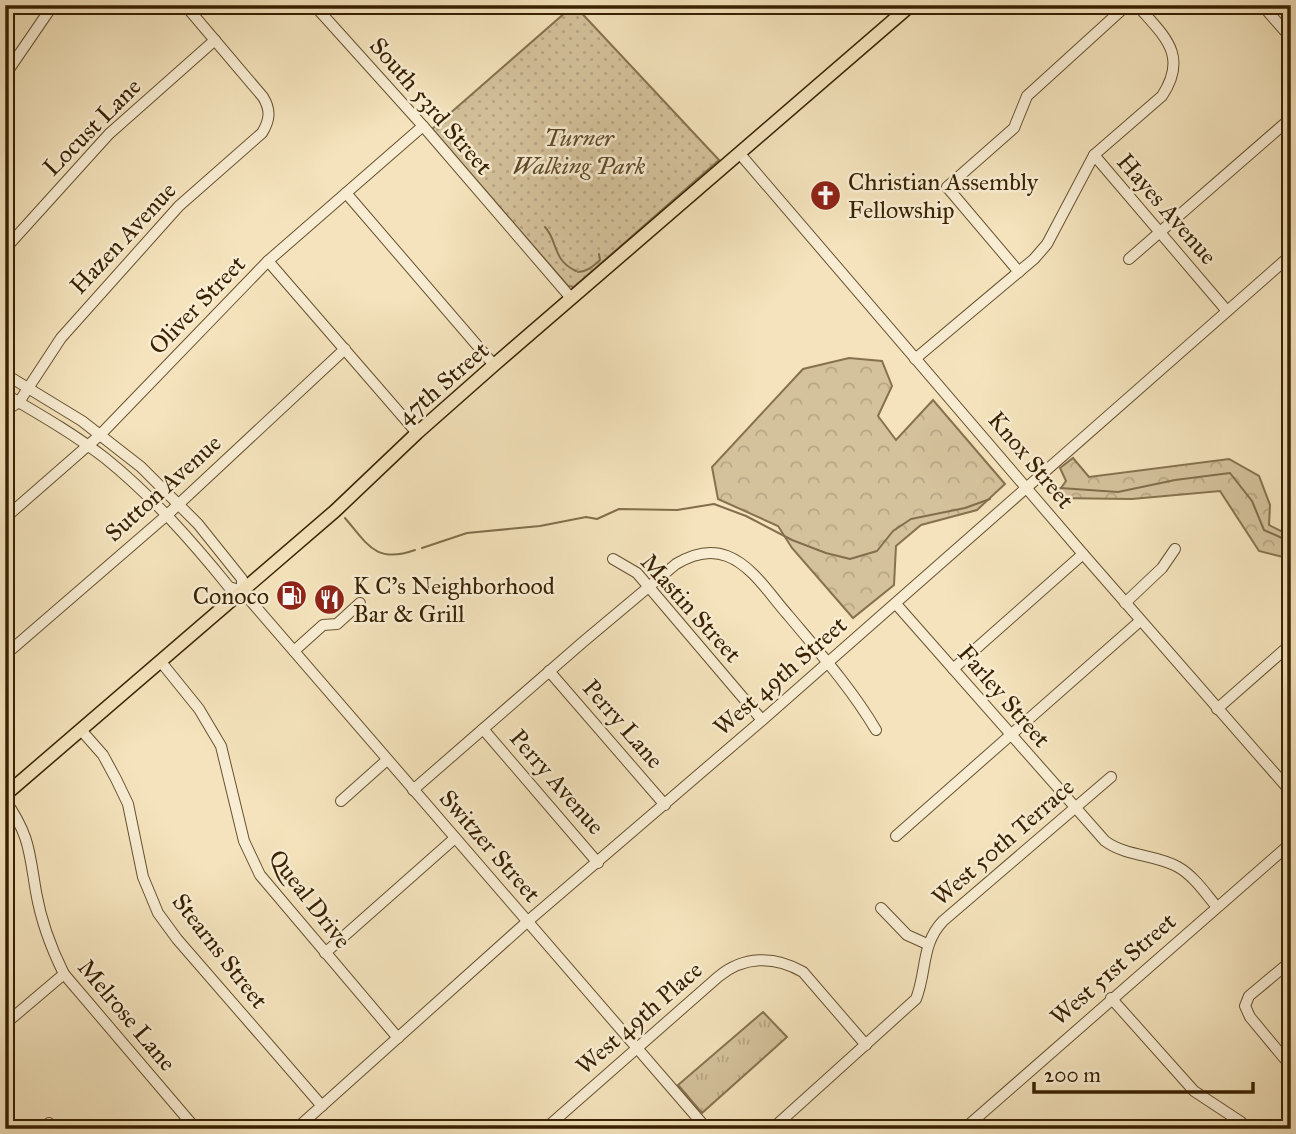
<svg xmlns="http://www.w3.org/2000/svg" width="1296" height="1134" font-family="'IM FELL Great Primer',serif">
	<defs>
		<pattern id="grass-tufts" width="24" height="20" patternUnits="userSpaceOnUse" patternTransform="scale(1.75)"><rect width="24" height="20" fill="#d4c29c"/><path d="M3 7l-1-3M5 7V3M7 7l1-3M15 17l-1-3M17 17v-4M19 17l1-3" fill="none" stroke="#b7a685"/></pattern>
		<pattern id="forest-crowns" width="20" height="18" patternUnits="userSpaceOnUse" patternTransform="scale(1.75)"><rect width="20" height="18" fill="#d4c29c"/><path d="M2 6a3 3 0 1 1 6 0M12 15a3 3 0 1 1 6 0" fill="none" stroke="#b7a685"/></pattern>
		<pattern id="park-dots" width="8" height="8" patternUnits="userSpaceOnUse" patternTransform="scale(1.75)"><rect width="8" height="8" fill="#d4c29c"/><path d="M2 2h.1M6 6h.1" fill="none" stroke="#b7a685" stroke-width="1.8" stroke-linecap="round"/></pattern>
	</defs>
	<rect width="100%" height="100%" fill="#f4e3bc"/>
	<filter id="stains"><feTurbulence type="fractalNoise" baseFrequency=".00286" numOctaves="4"/><feColorMatrix values="0 0 0 0 .2 0 0 0 0 .09 0 0 0 0 .02 0 0 0 .5 -.17"/></filter>
	<radialGradient id="worn" r=".72"><stop offset=".6" stop-color="#630" stop-opacity="0"/><stop offset="1" stop-color="#630" stop-opacity=".3"/></radialGradient>
	<path fill="url(#grass-tufts)" stroke="#86724f" stroke-width="2" d="M 763,1012 L 787,1037 L 702,1113 L 678,1085 Z"/>
	<g fill="url(#forest-crowns)" stroke="#86724f" stroke-width="2">
		<path d="M 849,358 L 882,361 L 892,386 L 878,416 L 896,440 L 933,400 L 1005,484 L 977,510 L 921,525 L 896,546 L 894,585 L 853,618 L 792,548 L 778,526 L 718,499 L 712,467 L 803,369 Z"/>
		<path d="M 1073,458 L 1089,477 L 1229,459 L 1259,476 L 1270,505 L 1269,525 L 1291,536 L 1291,559 L 1259,551 L 1220,491 L 1132,499 L 1054,498 L 1066,481 L 1060,468 Z"/>
	</g>
	<path fill="url(#park-dots)" stroke="#86724f" stroke-width="2" d="M 574,5 L 719,160 L 574,287 L 568,286 L 432,129 Z"/>
	<g fill="none" stroke-linecap="round" stroke-linejoin="round">
		<g stroke="#826e4c" stroke-width="2">
			<path d="M 545,227 C 558,241 552,260 576,271"/>
			<path d="M 578,272 C 587,272 593,266 600,260 L 599,254"/>
			<path d="M 1060,488 L 1118,492 L 1175,480 L 1230,473 L 1252,501 L 1264,530 L 1291,542"/>
			<path d="M 345,518 C 368,545 376,564 415,550"/>
			<path d="M 422,548 L 467,533 L 540,526 L 586,517 L 597,519 L 619,509 L 677,510 L 714,504 L 746,516 L 792,540 L 826,553 L 850,559 L 877,551 L 893,531 L 911,519 L 965,508 L 990,499"/>
		</g>
		<defs>
			<g id="minor">
				<path d="M 314,5 L 423,126 L 571,298"/>
				<path d="M 1262,5 L 1291,38"/>
				<path d="M 5,75 L 53,5"/>
				<path d="M 740,154 L 1083,554 L 1291,792"/>
				<path d="M 1094,155 L 1227,311"/>
				<path d="M 346,193 L 494,365"/>
				<path d="M 5,249 L 109,134 L 215,40"/>
				<path d="M 1129,259 L 1291,118"/>
				<path d="M 268,261 L 417,433"/>
				<path d="M 1019,272 L 947,187 L 1014,128 L 1027,96 L 1127,5"/>
				<path d="M 915,359 L 1034,259 L 1047,244 L 1094,155 L 1162,96 C 1189,55 1164,36 1137,5"/>
				<path d="M 5,374 L 82,421 L 141,467 L 198,524 L 242,579 L 242,591"/>
				<path d="M 5,394 C 39,414 74,434 105,458 C 152,496 191,540 229,587 L 242,591"/>
				<path d="M 5,411 L 19,402 L 61,338 L 179,206 L 262,133 C 270,120 271,110 263,97 L 185,5"/>
				<path d="M 1291,450 L 1289,451 L 1291,454"/>
				<path d="M 5,518 L 100,435 L 268,261 L 423,126"/>
				<path d="M 613,559 L 637,573 L 762,720"/>
				<path d="M 242,591 L 707,1129"/>
				<path d="M 1125,603 L 1162,568 L 1175,549"/>
				<path d="M 896,604 L 1105,841 C 1127,857 1155,854 1178,867 C 1194,876 1205,893 1217,907"/>
				<path d="M 294,651 L 323,625 L 337,624 L 360,603"/>
				<path d="M 5,655 L 167,515 L 345,349"/>
				<path d="M 161,662 L 199,709 L 221,746 L 244,841 L 260,875 L 398,1038"/>
				<path d="M 953,669 L 1083,554"/>
				<path d="M 549,671 L 665,805"/>
				<path d="M 1217,709 L 1291,644"/>
				<path d="M 483,729 L 598,863"/>
				<path d="M 81,730 L 103,755 L 116,779 L 128,804 L 143,877 L 158,913 L 177,939 L 322,1106"/>
				<path d="M 413,790 L 583,642 L 676,564 C 691,555 709,549 727,556 C 753,566 770,595 788,615 C 819,652 851,688 876,730"/>
				<path d="M 5,800 C 30,836 29,851 36,892 C 41,921 51,948 64,974 L 196,1129"/>
				<path d="M 341,801 L 387,760"/>
				<path d="M 896,836 L 1140,621"/>
				<path d="M 881,908 L 907,935 L 927,944"/>
				<path d="M 325,953 L 455,838"/>
				<path d="M 1291,961 L 1249,996 L 1245,1006 L 1250,1017 L 1284,1058 L 1291,1063"/>
				<path d="M 1111,998 L 1194,1091 L 1241,1122 L 1247,1129"/>
				<path d="M 5,1024 L 64,974"/>
				<path d="M 43,1129 L 49,1123"/>
				<path d="M 296,1129 L 528,921 L 767,716 L 1291,255"/>
				<path d="M 545,1129 L 718,977 C 743,956 774,955 803,972 L 866,1045"/>
				<path d="M 772,1129 L 916,999 C 927,971 921,944 943,921 L 1111,777"/>
				<path d="M 964,1129 L 1291,843"/>
			</g>
			<path id="major" d="M 5,795 L 335,511 L 417,433 L 494,365 L 911,5"/>
		</defs>
		<use href="#minor" stroke="#675230" stroke-width="12"/>
		<use href="#major" stroke="#382102" stroke-width="15"/>
		<use href="#minor" stroke="#f8edd3" stroke-width="10"/>
		<use href="#major" stroke="#f4e3bc" stroke-width="12"/>
	</g>
	<defs>
		<symbol id="church-disc" viewBox="-11 -11 22 22"><circle r="9.5" fill="#8f2418" stroke="#f8edd3"/><path d="M-1.2-6h2.4v3.5h3.3v2.4h-3.3V6h-2.4V-.1h-3.3v-2.4h3.3Z" fill="#fff"/></symbol>
		<symbol id="fuel-disc" viewBox="-11 -11 22 22"><circle r="9.5" fill="#8f2418" stroke="#f8edd3"/><path d="M-5.5-6h7V0h2V4h1.3V-2.5L3-4.5l.8-.8L6-3V5H2.5V1h-1V6h-7ZM-4.2-4.7v3.2H.2V-4.7Z" fill="#fff"/></symbol>
		<symbol id="restaurant-disc" viewBox="-11 -11 22 22"><circle r="9.5" fill="#8f2418" stroke="#f8edd3"/><path d="M-5-6h1v4h1v-4h1v4h1v-4h1v5L-1.5 .5V6h-2V.5L-5-1ZM5-6V6H3V1.5H1.5Q1.5-4 5-6Z" fill="#fff"/></symbol>
	</defs>
	<g fill-rule="evenodd">
		<use href="#church-disc" x="808" y="178" width="35" height="35"/>
		<use href="#fuel-disc" x="274" y="578" width="35" height="35"/>
		<use href="#restaurant-disc" x="312" y="582" width="35" height="35"/>
	</g>
	<g text-anchor="middle" dominant-baseline="central" stroke-width="5" stroke-linejoin="round" paint-order="stroke">
		<g font-size="24" fill="#382102" stroke="#f8edd3">
			<text transform="translate(431 106) rotate(49)">South 53rd Street</text>
			<text transform="translate(92 127) rotate(-45)">Locust Lane</text>
			<text transform="translate(1167 209) rotate(49)">Hayes Avenue</text>
			<text transform="translate(123 238) rotate(-47)">Hazen Avenue</text>
			<text transform="translate(197 305) rotate(-46)">Oliver Street</text>
			<text transform="translate(443 383) rotate(-41)">47th Street</text>
			<text transform="translate(1031 460) rotate(50)">Knox Street</text>
			<text transform="translate(163 488) rotate(-42)">Sutton Avenue</text>
			<text transform="translate(691 608) rotate(48)">Mastin Street</text>
			<text transform="translate(780 676) rotate(-41)">West 49th Street</text>
			<text transform="translate(1004 696) rotate(49)">Farley Street</text>
			<text transform="translate(623 724) rotate(49)">Perry Lane</text>
			<text transform="translate(557 782) rotate(49)">Perry Avenue</text>
			<text transform="translate(1003 842) rotate(-41)">West 50th Terrace</text>
			<text transform="translate(490 846) rotate(49)">Switzer Street</text>
			<text transform="translate(310 899) rotate(52)">Queal Drive</text>
			<text transform="translate(220 951) rotate(52)">Stearns Street</text>
			<text transform="translate(1113 969) rotate(-41)">West 51st Street</text>
			<text transform="translate(127 1015) rotate(50)">Melrose Lane</text>
			<text transform="translate(639 1018) rotate(-41)">West 49th Place</text>
		</g>
		<g font-size="24" font-style="italic" fill="#5f4928" stroke="#f8edd3">
			<text x="579" y="138">Turner<tspan x="579" dy="28">Walking Park</tspan></text>
		</g>
		<g font-size="24" fill="#382102" stroke="#f8edd3" text-anchor="start">
			<text x="848" y="182">Christian Assembly<tspan x="848" dy="28">Fellowship</tspan></text>
			<text x="353" y="586">K C's Neighborhood<tspan x="353" dy="28">Bar &amp; Grill</tspan></text>
			<text x="269" y="596" text-anchor="end">Conoco</text>
		</g>
	</g>
	<rect width="1296" height="1134" fill="none" stroke="#f4e3bc" stroke-width="28"/>
	<rect x="7" y="7" width="1282" height="1120" fill="none" stroke="#382102" stroke-width="3.5"/>
	<rect x="14" y="14" width="1268" height="1106" fill="none" stroke="#382102" stroke-width="2"/>
	<path d="M1034 1082v10h219v-10" fill="none" stroke="#382102" stroke-width="3.5"/>
	<text x="1044" y="1082" font-size="21" fill="#382102" stroke="#f8edd3" stroke-width="5" paint-order="stroke">200 m</text>
	<rect width="100%" height="100%" filter="url(#stains)"/>
	<rect width="100%" height="100%" fill="url(#worn)"/>
</svg>
